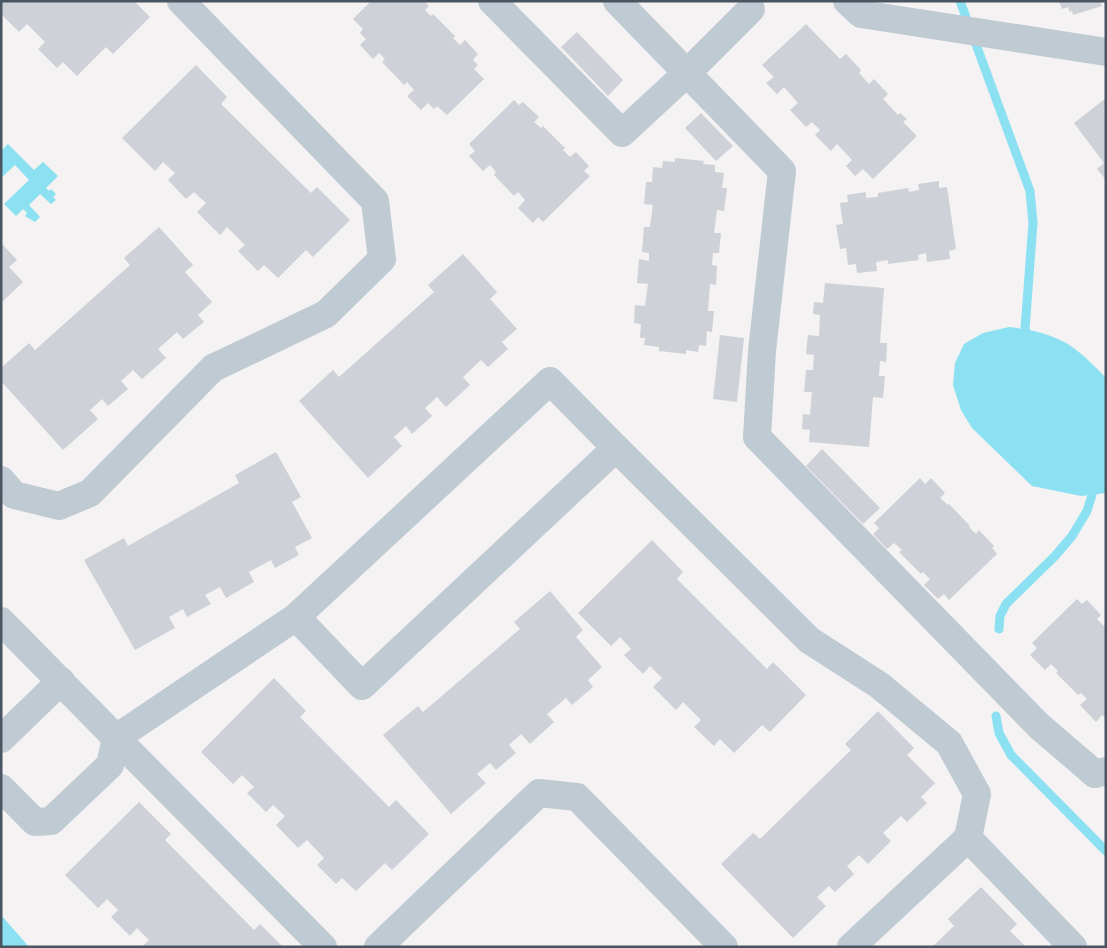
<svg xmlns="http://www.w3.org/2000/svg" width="1107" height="948" font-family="Montserrat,sans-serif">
	<rect width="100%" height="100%" fill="#f4f2f2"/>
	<g fill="#8be0f1">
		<path d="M 8,144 L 34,170 L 43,162 L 58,176 L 46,188 L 49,191 L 51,189 L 56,194 L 53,197 L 56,200 L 51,204 L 40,194 L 29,205 L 40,217 L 35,222 L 25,216 L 27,213 L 23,209 L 16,216 L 4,204 L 29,180 L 15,165 L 1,178 L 1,151 Z"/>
		<path d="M 1009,327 C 1058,333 1073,343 1106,378 L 1106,493 L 1081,496 L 1032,486 L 972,428 L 961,410 L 953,385 L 955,363 L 964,344 L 983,333 Z"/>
		<path d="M 1,915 L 29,947 L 1,947 Z"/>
	</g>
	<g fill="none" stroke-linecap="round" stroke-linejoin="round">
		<g stroke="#8be0f1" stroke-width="9">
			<path d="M 960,1 L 1030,191 L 1033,223 L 1025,329 L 1029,340"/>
			<path d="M 999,629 L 1000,616 L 1006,604 L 1055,556 L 1072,536 L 1087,511 L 1092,495 L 1087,484"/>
			<path d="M 996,716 L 999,733 L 1011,755 L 1106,851"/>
		</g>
	</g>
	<g fill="#ced1d7">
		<path d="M 4,1 L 134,1 L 150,17 L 113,54 L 106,47 L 77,76 L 63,62 L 57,68 L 38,49 L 45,42 L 27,24 L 19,32 L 1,14 L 1,4 Z"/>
		<path d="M 371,1 L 424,1 L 429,6 L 425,10 L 431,16 L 433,14 L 455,36 L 453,38 L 460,45 L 465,40 L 478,54 L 473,60 L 478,65 L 474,69 L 484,79 L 447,115 L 437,106 L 434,109 L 428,103 L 421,110 L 407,96 L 414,90 L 407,82 L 404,85 L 382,62 L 385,59 L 379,53 L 373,59 L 360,45 L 366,39 L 360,33 L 363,29 L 353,19 Z"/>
		<path d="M 1059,1 L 1100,1 L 1102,6 L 1073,15 L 1072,11 L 1070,12 L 1068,7 L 1062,9 Z"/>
		<path d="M 806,24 L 840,59 L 846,54 L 861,70 L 859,73 L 869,84 L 874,79 L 888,94 L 883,99 L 898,115 L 900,113 L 907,119 L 903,122 L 917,136 L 873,179 L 863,169 L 855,176 L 846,166 L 852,160 L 837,144 L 831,151 L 815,135 L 820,130 L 812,122 L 806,127 L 790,110 L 798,103 L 784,87 L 777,94 L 766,83 L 774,77 L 762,65 Z"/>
		<path d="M 577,32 L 623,80 L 608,96 L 561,47 Z"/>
		<path d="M 196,65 L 227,97 L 221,104 L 311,193 L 317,187 L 350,220 L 313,257 L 306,250 L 278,278 L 264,265 L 258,271 L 238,251 L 245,245 L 227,227 L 220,235 L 197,212 L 206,203 L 194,192 L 186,199 L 168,180 L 175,173 L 163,162 L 155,171 L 122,138 Z"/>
		<path d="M 1106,98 L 1106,180 L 1097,169 L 1104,163 L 1074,123 Z"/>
		<path d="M 514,100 L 519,105 L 523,102 L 539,117 L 534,122 L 541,128 L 543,126 L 565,148 L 563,150 L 570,157 L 576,152 L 589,166 L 584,171 L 590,176 L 543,222 L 538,217 L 533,223 L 518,208 L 525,200 L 518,192 L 514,196 L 494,175 L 496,172 L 490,165 L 483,171 L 469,156 L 475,151 L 469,144 Z"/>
		<path d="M 701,113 L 733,146 L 716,161 L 685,128 Z"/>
		<path d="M 675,158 L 704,161 L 703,164 L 715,165 L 715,172 L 724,173 L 722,188 L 727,188 L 724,211 L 717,210 L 714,233 L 721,233 L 719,253 L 713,253 L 712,265 L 717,266 L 716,285 L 710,284 L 708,311 L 714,311 L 712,332 L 707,331 L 706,346 L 699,345 L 698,352 L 686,350 L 686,354 L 659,351 L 659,347 L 644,345 L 645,338 L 640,338 L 641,324 L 634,323 L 635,305 L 645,306 L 648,284 L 637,283 L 639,259 L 649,261 L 649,253 L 642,252 L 644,227 L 650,227 L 653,205 L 644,204 L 646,182 L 652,182 L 653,167 L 662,168 L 663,161 L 675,162 Z"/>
		<path d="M 939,181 L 939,188 L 947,187 L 956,249 L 949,251 L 950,259 L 927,262 L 926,253 L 918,255 L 919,260 L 888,264 L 888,260 L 876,262 L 877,271 L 857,273 L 856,264 L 848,265 L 846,248 L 840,249 L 836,225 L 843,224 L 840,203 L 848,202 L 847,195 L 866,192 L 866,198 L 878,197 L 878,193 L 908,188 L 909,192 L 919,190 L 918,184 Z"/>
		<path d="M 159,227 L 193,265 L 185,272 L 212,302 L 198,315 L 204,322 L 183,339 L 177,332 L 158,349 L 166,358 L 142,379 L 133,370 L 121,381 L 128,389 L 108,406 L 102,399 L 90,410 L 98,419 L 63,450 L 1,381 L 1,368 L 29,343 L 35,350 L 130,265 L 124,258 Z"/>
		<path d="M 1,243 L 17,260 L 9,267 L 23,282 L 1,303 Z"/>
		<path d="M 463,254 L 497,292 L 490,299 L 517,329 L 502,342 L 508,349 L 488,367 L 481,360 L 463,377 L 470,385 L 446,407 L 437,397 L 425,408 L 432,416 L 412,434 L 406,426 L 394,437 L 402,446 L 368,478 L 299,401 L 333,370 L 339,377 L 434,292 L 428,285 Z"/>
		<path d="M 825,283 L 884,288 L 880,343 L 887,343 L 886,362 L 880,361 L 879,376 L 885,376 L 883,398 L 873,397 L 869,447 L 809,442 L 810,430 L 802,429 L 803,414 L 810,415 L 812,392 L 804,392 L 806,370 L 813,370 L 814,355 L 806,354 L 808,335 L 819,336 L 820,315 L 813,314 L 814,302 L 823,303 Z"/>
		<path d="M 720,335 L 744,338 L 737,402 L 713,399 Z"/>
		<path d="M 822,449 L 880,508 L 863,524 L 806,466 Z"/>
		<path d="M 276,452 L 301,497 L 292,502 L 312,538 L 295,547 L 299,555 L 275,568 L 271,560 L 249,572 L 254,582 L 226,598 L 220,587 L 205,595 L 211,604 L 187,617 L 183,609 L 169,617 L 175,628 L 135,650 L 84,560 L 124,538 L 128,546 L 239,483 L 235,475 Z"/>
		<path d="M 920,478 L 925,484 L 931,478 L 945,493 L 940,498 L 948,505 L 949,504 L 970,526 L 969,527 L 976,534 L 979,530 L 994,546 L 992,548 L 997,554 L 949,600 L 944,594 L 938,599 L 924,585 L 930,579 L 923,572 L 921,574 L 899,552 L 902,550 L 894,543 L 887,549 L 873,534 L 879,528 L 874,523 Z"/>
		<path d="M 652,540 L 683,572 L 677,579 L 767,669 L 773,662 L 806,695 L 770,732 L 762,725 L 734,753 L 720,739 L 714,746 L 694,727 L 701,720 L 683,702 L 676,710 L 653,687 L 662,678 L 650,666 L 643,674 L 624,655 L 631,649 L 620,637 L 611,646 L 578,613 Z"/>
		<path d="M 550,591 L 583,630 L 576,637 L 602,667 L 588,680 L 593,687 L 572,705 L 566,698 L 547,714 L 554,722 L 530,744 L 521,734 L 509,745 L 516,753 L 496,770 L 490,763 L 477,774 L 486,783 L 451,814 L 383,735 L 418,706 L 423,712 L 520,629 L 514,622 Z"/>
		<path d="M 1077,599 L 1082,604 L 1087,600 L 1101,615 L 1097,619 L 1104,626 L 1106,624 L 1106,719 L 1102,715 L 1096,722 L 1080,705 L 1087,699 L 1081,693 L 1078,695 L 1056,673 L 1058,671 L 1051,664 L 1045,670 L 1030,655 L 1037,648 L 1032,643 Z"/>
		<path d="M 274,678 L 306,711 L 300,717 L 389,807 L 396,800 L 429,834 L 392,870 L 385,863 L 356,891 L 342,878 L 336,884 L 317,865 L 324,858 L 307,840 L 298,848 L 276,825 L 285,816 L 273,805 L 266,812 L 247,793 L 254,787 L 242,775 L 233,784 L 201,752 Z"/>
		<path d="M 878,711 L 914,748 L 907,755 L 935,783 L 921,797 L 927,803 L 907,822 L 901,816 L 883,833 L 891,841 L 868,864 L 859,855 L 847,866 L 854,874 L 835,892 L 829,886 L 817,897 L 826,906 L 793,938 L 721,864 L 753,833 L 760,839 L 851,750 L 845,744 Z"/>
		<path d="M 139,802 L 171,834 L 165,840 L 254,930 L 260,924 L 283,947 L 142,947 L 149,940 L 137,928 L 130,936 L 111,917 L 118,910 L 107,899 L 98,908 L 65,875 Z"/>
		<path d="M 981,887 L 1017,924 L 1010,931 L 1026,947 L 932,947 L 954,926 L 948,919 Z"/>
	</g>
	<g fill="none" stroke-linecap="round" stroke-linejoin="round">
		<g stroke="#c0cad2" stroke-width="28">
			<path d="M 492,1 L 622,133 L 687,73 L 751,9"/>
			<path d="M 617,1 L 782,171 L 762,351 L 757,437 L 1039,726 L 1095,774 L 1106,771"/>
			<path d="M 847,1 L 861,14 L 1106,52"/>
			<path d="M 616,448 L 809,640 L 879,685 L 949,743 L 977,794 L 968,838 L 851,947"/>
			<path d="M 1,480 L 14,495 L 59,506 L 90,493 L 213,368 L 326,314 L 382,259 L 375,201 L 181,1"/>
			<path d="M 1,621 L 116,738 L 296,617 L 550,381 L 616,448 L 362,686 L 296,617"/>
			<path d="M 116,738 L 323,947"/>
			<path d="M 1,739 L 61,681"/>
			<path d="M 1,788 L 35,822 L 51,821 L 110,765 L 116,738"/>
			<path d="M 968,838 L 1073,947"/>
			<path d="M 378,947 L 539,793 L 577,797 L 724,947"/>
		</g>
	</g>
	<rect width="1107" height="948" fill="none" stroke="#495661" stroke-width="5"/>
</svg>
